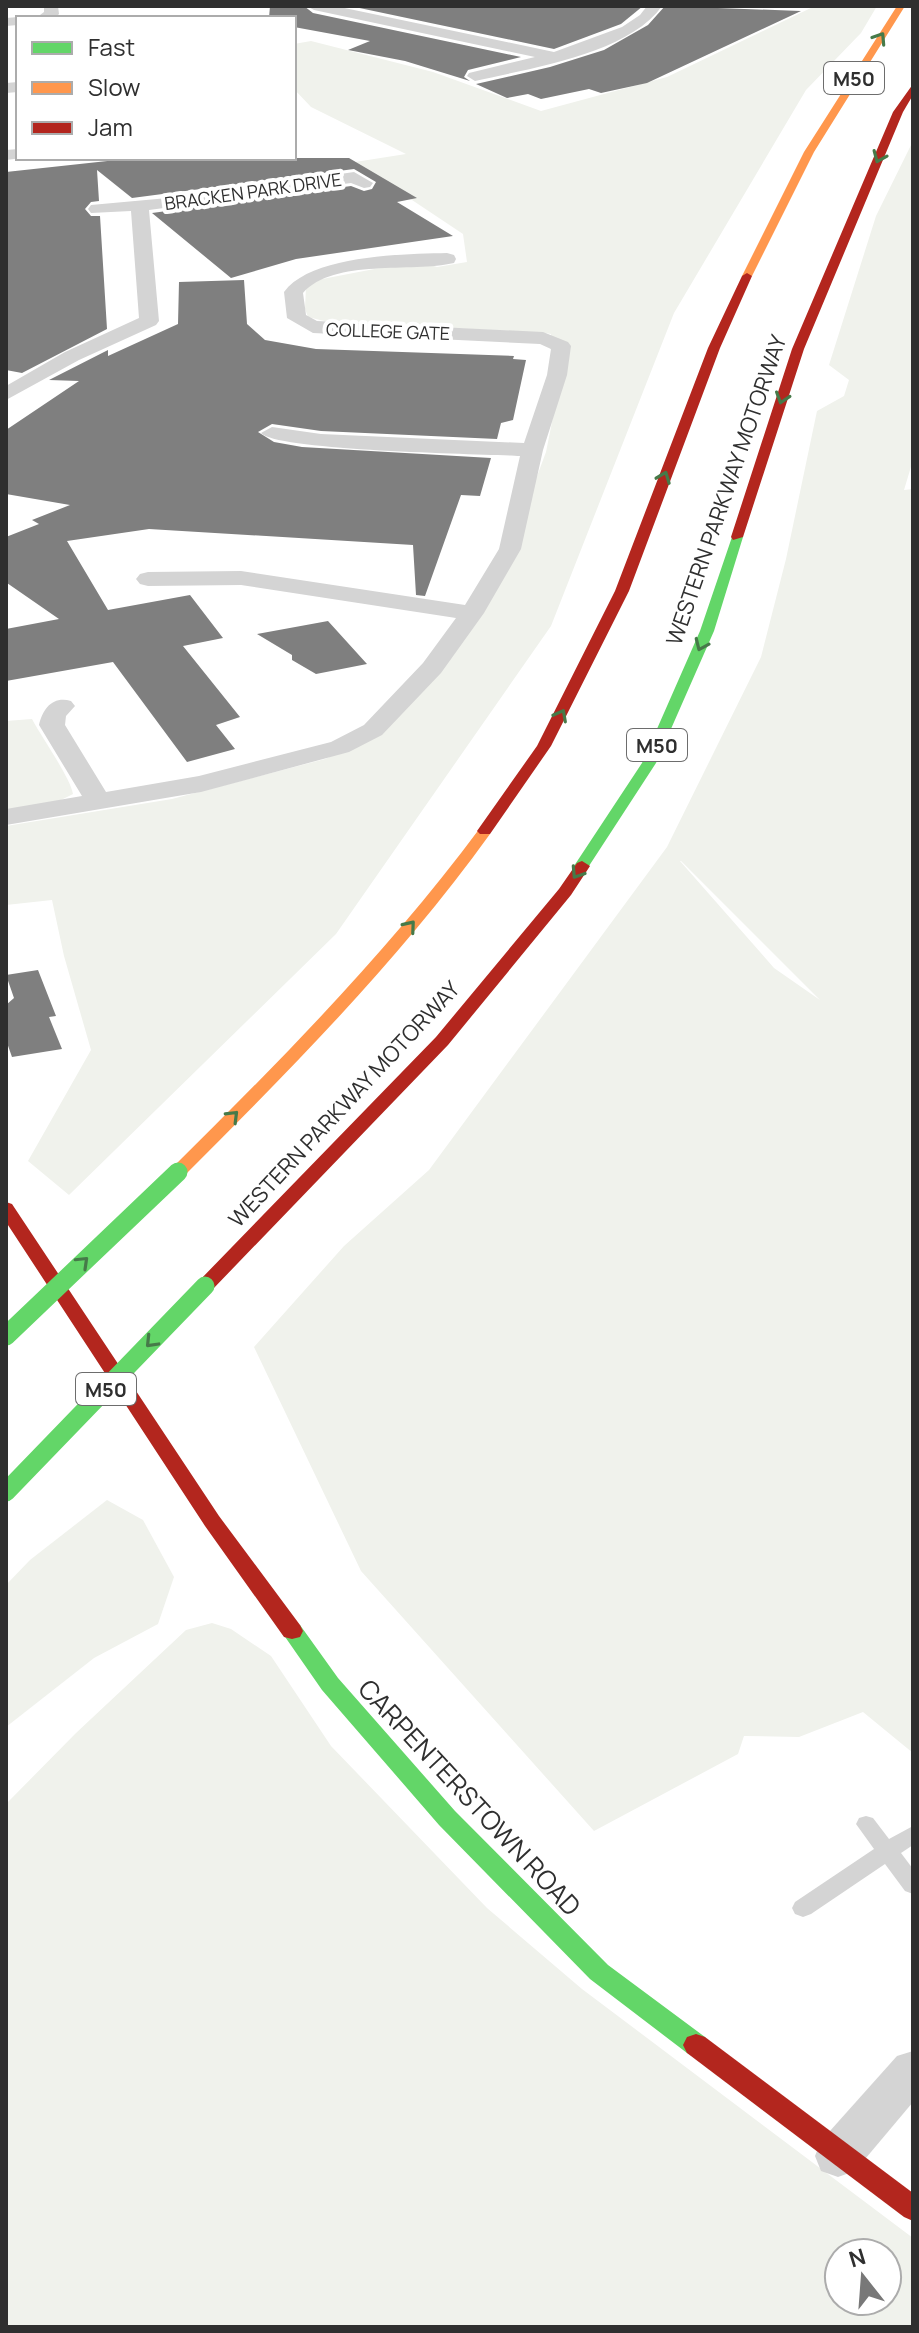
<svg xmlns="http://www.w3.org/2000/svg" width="919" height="2333" font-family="Manrope,sans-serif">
	<rect width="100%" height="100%" fill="#fff"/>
	<g fill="#f0f2ec" fill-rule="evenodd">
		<path d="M 815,6 L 877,6 L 861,33 L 806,90 L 674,313 L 551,626 L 336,934 L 69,1195 L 28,1161 L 91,1050 L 64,956 L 52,900 L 6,905 L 6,826 L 172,799 L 325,759 L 369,740 L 510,549 L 546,452 L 563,367 L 549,347 L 551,334 L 545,333 L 324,321 L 308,317 L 305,309 L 306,286 L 317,280 L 390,266 L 425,263 L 437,267 L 467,262 L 463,234 L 355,162 L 406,154 L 311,107 L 294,89 L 294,44 L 311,41 L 433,72 L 541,111 L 667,77 Z"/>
		<path d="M 913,141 L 913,460 L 904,490 L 913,489 L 913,1753 L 863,1712 L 799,1737 L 744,1736 L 738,1754 L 594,1831 L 361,1571 L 254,1347 L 344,1246 L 429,1170 L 667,847 L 761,657 L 786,559 L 817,411 L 844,396 L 849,380 L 829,365 L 876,216 ZM 680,861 L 681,861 L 820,1000 L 774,968 Z"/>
		<path d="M 32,719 C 42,738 70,777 73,794 L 49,806 L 6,809 L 6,721 Z"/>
		<path d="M 107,1500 L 143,1520 L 174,1577 L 158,1624 L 94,1658 L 6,1727 L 6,1585 L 30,1560 Z"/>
		<path d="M 212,1623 L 231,1629 L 271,1656 L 331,1746 L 487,1908 L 582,1989 L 913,2238 L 913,2327 L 6,2327 L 6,1804 L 76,1733 L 186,1630 ZM 839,2253 L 887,2253 L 887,2301 L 839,2301 Z"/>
	</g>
	<g fill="#7f7f7f">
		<path d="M 270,6 L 304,6 L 313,13 L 521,57 L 468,70 L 464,77 L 470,81 L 405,61 L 348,50 L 370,41 L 294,27 L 294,18 L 269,18 Z"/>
		<path d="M 350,6 L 643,6 L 621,24 L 554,49 Z"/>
		<path d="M 665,6 L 801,11 L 647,83 L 601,93 L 589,89 L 541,99 L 528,94 L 507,98 L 476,84 L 550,67 L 604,50 L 648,25 Z"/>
		<path d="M 135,158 L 349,158 L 417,198 L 397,202 L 453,236 L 296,259 L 231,278 L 152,213 L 351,186 L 364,191 L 372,189 L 376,182 L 354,169 L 132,198 L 97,170 L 99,201 L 91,202 L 85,209 L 91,216 L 100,216 L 107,329 L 22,373 L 6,370 L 6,172 Z"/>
		<path d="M 244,280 L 247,324 L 265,340 L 316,349 L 514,356 L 513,359 L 526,360 L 513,420 L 501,423 L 497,439 L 321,431 L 272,424 L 258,432 L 274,442 L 302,447 L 491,458 L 480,496 L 461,495 L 425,596 L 416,595 L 413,545 L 149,529 L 67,541 L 108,610 L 190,595 L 223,638 L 183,646 L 240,717 L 216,725 L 235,749 L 187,762 L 113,662 L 6,681 L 6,629 L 59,619 L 7,583 L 6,537 L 39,524 L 32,520 L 70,505 L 6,494 L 6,430 L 79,381 L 49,380 L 108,350 L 108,356 L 178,324 L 179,282 Z"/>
		<path d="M 328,621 L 367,664 L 316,674 L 292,660 L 292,655 L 257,634 Z"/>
		<path d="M 38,970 L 56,1016 L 49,1017 L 62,1049 L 12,1057 L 6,1040 L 6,1005 L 14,998 L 6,975 Z"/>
	</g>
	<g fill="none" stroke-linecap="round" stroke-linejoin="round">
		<path fill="#d4d4d4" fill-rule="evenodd" d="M 866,1816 L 873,1818 L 889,1839 L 913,1826 L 913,1845 L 901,1853 L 913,1869 L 913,1894 L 905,1891 L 885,1864 L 811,1914 L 803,1917 L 795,1914 L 792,1908 L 795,1902 L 874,1849 L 856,1824 L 859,1818 Z"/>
		<g fill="#d4d4d4" fill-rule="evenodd">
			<path d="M 44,6 L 58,6 L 59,14 L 55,18 L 36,18 L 44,12 Z"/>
			<path d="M 307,6 L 335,6 L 554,52 L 622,27 L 640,15 L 647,6 L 662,6 C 628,54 531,68 475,81 L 467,76 L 469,73 L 535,57 L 314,10 Z"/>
			<path d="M 18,17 L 23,18 L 18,18 L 18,25 L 6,26 L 6,18 Z"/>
			<path d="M 18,82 L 18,92 L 6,93 L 6,83 Z"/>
			<path d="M 18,149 L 18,158 L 22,158 L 6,160 L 6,150 Z"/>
			<path d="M 354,172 L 373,183 L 370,187 L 364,188 L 351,183 L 149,210 L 159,321 L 156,325 L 79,360 L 6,400 L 6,386 L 65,352 L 139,318 L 131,211 L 91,213 L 88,209 L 91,205 L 190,196 Z"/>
			<path d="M 447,253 L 454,255 L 456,259 L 454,263 C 412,273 334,258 303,293 L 306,315 L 317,321 L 543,332 L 568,342 L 571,346 L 567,375 L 543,450 L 521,549 L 484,613 L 441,673 L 382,735 L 349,752 L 201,792 L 6,825 L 6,809 L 82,796 L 39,725 C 43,708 53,696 71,701 L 75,706 L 66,716 L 65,725 L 106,792 L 199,776 L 331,742 L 364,725 L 423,663 L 456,618 L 241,585 L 148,586 L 140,584 L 136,579 L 140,574 L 148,572 L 241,571 L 465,605 L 499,549 L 520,456 C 484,454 276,451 261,433 L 272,427 L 321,434 L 524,443 L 547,375 L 551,349 L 540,344 L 313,333 L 287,318 L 284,292 C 311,255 403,254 447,253 Z"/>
			<path d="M 913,2051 L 913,2102 L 855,2171 L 838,2177 L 821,2171 L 815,2156 L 821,2141 L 897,2056 Z"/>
		</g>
		<g fill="#63d668" fill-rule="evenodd">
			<path d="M 733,534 L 743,537 L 714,631 L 656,763 L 587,869 L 577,869 L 574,866 L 642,763 L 700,631 Z"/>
			<path d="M 292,1623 L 300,1625 L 338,1678 L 455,1811 L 608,1965 L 705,2037 L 709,2045 L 705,2053 L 696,2056 L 687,2053 L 590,1979 L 439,1825 L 322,1690 L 281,1631 L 284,1625 Z"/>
		</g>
		<g fill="#ff974d" fill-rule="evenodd">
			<path d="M 897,6 L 905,6 L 814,152 L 752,276 L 743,278 L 742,276 L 804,152 Z"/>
			<path d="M 485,826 L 490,828 L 490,834 C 400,959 293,1067 184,1176 L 172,1176 L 169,1172 L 172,1168 C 281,1060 388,952 480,828 Z"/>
		</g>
		<g fill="#b3261e" fill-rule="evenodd">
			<path d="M 913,84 L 913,95 L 903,112 L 804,349 L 743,537 L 733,540 L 731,537 L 792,349 L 893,112 Z"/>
			<path d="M 747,273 L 752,276 L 720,348 L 629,591 L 551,746 L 490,834 L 480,834 L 477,831 L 537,746 L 615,591 L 708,348 L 742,276 Z"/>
			<path d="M 582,861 L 590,866 L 571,895 L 448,1045 L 212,1290 L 198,1290 L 195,1286 L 198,1282 L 436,1037 L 559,889 L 577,863 Z"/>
			<path d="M 6,1202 L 12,1204 L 219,1516 L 300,1625 L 303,1631 L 300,1637 L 292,1639 L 284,1637 L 205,1526 L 6,1222 Z"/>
			<path d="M 696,2034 L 705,2037 L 913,2193 L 913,2221 L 904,2217 L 687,2053 L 683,2045 L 687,2037 Z"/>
		</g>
		<g stroke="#63d668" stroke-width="19">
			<path d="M 6,1336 L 178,1172"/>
			<path d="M 6,1492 L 205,1286"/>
		</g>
	</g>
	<defs><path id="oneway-chevron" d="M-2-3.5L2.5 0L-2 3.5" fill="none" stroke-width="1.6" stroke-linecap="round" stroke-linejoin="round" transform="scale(2)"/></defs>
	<g stroke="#467a49">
		<use href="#oneway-chevron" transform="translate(880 38) rotate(-57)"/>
		<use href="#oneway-chevron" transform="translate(879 157) rotate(113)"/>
		<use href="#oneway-chevron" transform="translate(782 398) rotate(108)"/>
		<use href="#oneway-chevron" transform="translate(664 477) rotate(-69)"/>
		<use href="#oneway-chevron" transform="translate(701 645) rotate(114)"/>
		<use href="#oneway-chevron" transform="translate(561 715) rotate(-62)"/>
		<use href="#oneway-chevron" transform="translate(577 873) rotate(123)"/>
		<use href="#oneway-chevron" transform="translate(410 926) rotate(-50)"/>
		<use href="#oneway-chevron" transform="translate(233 1116) rotate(-45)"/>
		<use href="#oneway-chevron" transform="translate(83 1262) rotate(-44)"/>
		<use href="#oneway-chevron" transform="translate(151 1342) rotate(134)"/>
	</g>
	<g text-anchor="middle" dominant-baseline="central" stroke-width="8" stroke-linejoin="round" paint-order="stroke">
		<g font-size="18" fill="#2f2f2f" stroke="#fff">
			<text transform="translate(253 191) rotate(-8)">BRACKEN PARK DRIVE</text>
			<text transform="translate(388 331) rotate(2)">COLLEGE GATE</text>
		</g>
		<g fill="#fff" stroke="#6d6d6d" stroke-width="2">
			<rect x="824" y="62" width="60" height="32" rx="6"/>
			<rect x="627" y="729" width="60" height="32" rx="6"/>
			<rect x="76" y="1373" width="60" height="32" rx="6"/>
		</g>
		<g font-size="20" font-weight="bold" fill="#2f2f2f">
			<text x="854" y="78">M50</text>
			<text x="657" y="745">M50</text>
			<text x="106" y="1389">M50</text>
		</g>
		<g font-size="22" fill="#2f2f2f" stroke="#fff">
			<text transform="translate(726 490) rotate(-71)">WESTERN PARKWAY MOTORWAY</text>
			<text transform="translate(344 1104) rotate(-47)">WESTERN PARKWAY MOTORWAY</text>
		</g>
		<g font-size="26" fill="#2f2f2f" stroke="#fff">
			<text transform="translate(470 1797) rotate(47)">CARPENTERSTOWN ROAD</text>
		</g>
	</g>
	<rect width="919" height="2333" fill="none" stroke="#2f2f2f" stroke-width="16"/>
	<rect x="16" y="16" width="280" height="144" fill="#ffffff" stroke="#acacac" stroke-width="2"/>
	<rect x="32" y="42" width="40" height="12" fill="#63d668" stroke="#acacac" stroke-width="2"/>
	<text x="88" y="56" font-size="24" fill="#2f2f2f">Fast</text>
	<rect x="32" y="82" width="40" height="12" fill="#ff974d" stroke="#acacac" stroke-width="2"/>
	<text x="88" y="96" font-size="24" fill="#2f2f2f">Slow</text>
	<rect x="32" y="122" width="40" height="12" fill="#b3261e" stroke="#acacac" stroke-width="2"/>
	<text x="88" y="136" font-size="24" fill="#2f2f2f">Jam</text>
	<g transform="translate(863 2277) rotate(343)"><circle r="38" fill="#ffffff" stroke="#acacac" stroke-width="2"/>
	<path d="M0-6L14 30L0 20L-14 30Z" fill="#787878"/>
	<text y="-12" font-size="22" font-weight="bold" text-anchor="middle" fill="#2f2f2f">N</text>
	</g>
</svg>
